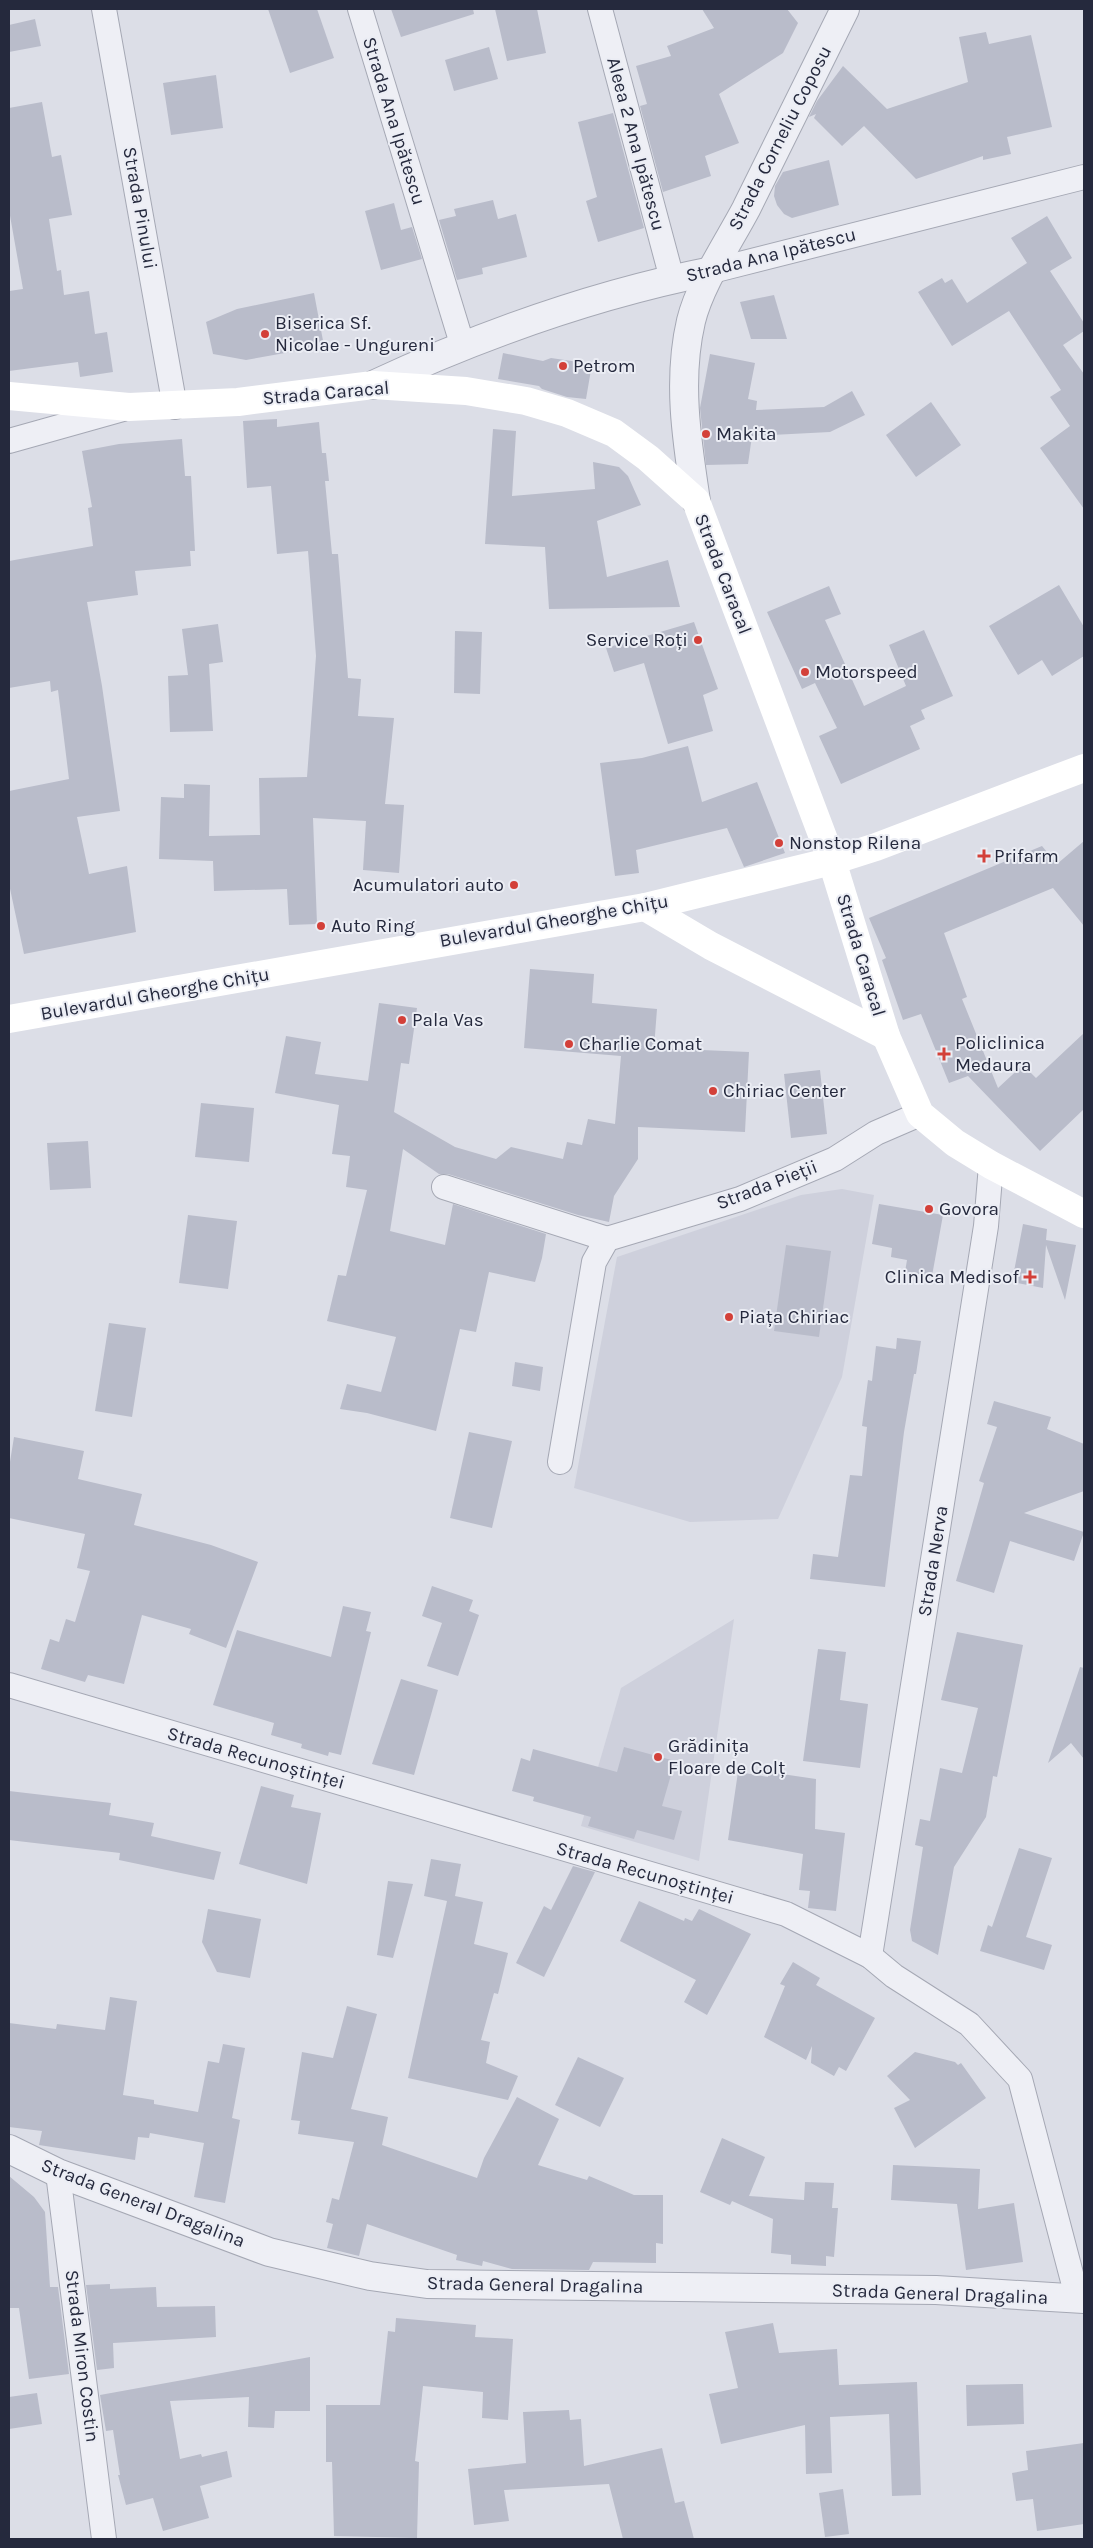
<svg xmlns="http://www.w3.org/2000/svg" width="1093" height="2548" font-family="Karla,sans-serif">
	<rect width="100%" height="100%" fill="#dcdee7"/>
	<g fill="#ced0dc">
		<path d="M 842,1189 L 874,1195 L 842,1377 L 778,1519 L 690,1522 L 574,1488 L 617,1257 L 801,1195 Z"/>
		<path d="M 734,1619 L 699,1861 L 581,1826 L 621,1688 Z"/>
	</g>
	<g fill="#b9bcca">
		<path d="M 268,9 L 317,9 L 334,58 L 290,73 Z"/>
		<path d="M 391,9 L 473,9 L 474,14 L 401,37 Z"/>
		<path d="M 495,9 L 537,9 L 546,53 L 507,61 Z"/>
		<path d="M 702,9 L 787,9 L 798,23 L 783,53 L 719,94 L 739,143 L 705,156 L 711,176 L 663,192 L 640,106 L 647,104 L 636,66 L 671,56 L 667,46 L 714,28 Z"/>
		<path d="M 35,19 L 41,46 L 9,52 L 9,25 Z"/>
		<path d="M 986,32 L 989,44 L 1031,35 L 1052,127 L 1007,137 L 1011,154 L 983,160 L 983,156 L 916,179 L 864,126 L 842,146 L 814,118 L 816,114 L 809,117 L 817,101 L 843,66 L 887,109 L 968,82 L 959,37 Z"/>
		<path d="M 489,47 L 498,79 L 454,91 L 445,60 Z"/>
		<path d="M 216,75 L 223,128 L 171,135 L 163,83 Z"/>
		<path d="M 42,102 L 52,157 L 61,155 L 72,215 L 49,219 L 57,271 L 61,270 L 64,295 L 89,291 L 95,334 L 107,332 L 113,372 L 80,377 L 78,362 L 9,371 L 9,291 L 23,289 L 9,210 L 9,108 Z"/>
		<path d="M 613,113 L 644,228 L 598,242 L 586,201 L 597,197 L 578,122 Z"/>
		<path d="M 829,160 L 839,205 L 792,218 L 784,214 L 777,205 L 774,196 L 775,186 L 783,172 Z"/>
		<path d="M 493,200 L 498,219 L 516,214 L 527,257 L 482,268 L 483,274 L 457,280 L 439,220 L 456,216 L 454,209 Z"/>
		<path d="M 394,203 L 401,230 L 412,227 L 422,259 L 381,270 L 365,211 Z"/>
		<path d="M 1047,216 L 1072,258 L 1050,271 L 1084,323 L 1084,331 L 1063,345 L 1084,374 L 1084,509 L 1040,448 L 1070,426 L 1050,397 L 1061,390 L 1009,311 L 952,346 L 918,292 L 942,278 L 945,283 L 952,279 L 967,303 L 1027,263 L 1011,238 Z"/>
		<path d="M 314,293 L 324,346 L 246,360 L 213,354 L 206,322 L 237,309 Z"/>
		<path d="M 774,295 L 787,339 L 751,339 L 740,302 Z"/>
		<path d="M 503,353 L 543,361 L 551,358 L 592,364 L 586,399 L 567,397 L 542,389 L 539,386 L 498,379 Z"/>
		<path d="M 710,354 L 755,363 L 748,399 L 757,401 L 756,410 L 824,407 L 852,391 L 865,415 L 830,432 L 752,436 L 748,464 L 706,465 L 700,408 Z"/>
		<path d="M 931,402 L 961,445 L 916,477 L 886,435 Z"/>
		<path d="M 277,419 L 277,427 L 319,422 L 322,453 L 326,453 L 329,481 L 325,481 L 332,554 L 338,554 L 348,678 L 361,679 L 358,716 L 394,718 L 385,804 L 404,805 L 399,873 L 363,870 L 366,821 L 313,818 L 317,924 L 289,925 L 287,889 L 214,891 L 213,861 L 159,859 L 161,797 L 184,798 L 184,784 L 210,785 L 209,836 L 260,835 L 259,778 L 307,777 L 316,656 L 308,551 L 277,554 L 271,486 L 247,488 L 243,421 Z"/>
		<path d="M 493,429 L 516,431 L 512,496 L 595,489 L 593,462 L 619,467 L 628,476 L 641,505 L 597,521 L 607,577 L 668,560 L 680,607 L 549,609 L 545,547 L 485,544 Z"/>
		<path d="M 182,439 L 185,476 L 191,476 L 195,551 L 190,551 L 191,566 L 135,571 L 138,595 L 87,602 L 102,686 L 120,811 L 77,817 L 89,874 L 127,866 L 136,932 L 24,954 L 9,884 L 9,791 L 69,779 L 58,690 L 51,692 L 50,681 L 9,688 L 9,561 L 93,546 L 88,508 L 92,507 L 82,451 L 119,444 Z"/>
		<path d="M 1059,585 L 1084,627 L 1084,656 L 1052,676 L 1042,660 L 1018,675 L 989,626 Z"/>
		<path d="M 829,586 L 841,614 L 825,620 L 864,706 L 906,686 L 889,645 L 924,630 L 953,696 L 921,710 L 925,719 L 910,726 L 920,749 L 841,784 L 819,736 L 837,728 L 815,683 L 802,689 L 767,612 Z"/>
		<path d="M 694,622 L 718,689 L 703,695 L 713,731 L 668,744 L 644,663 L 614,672 L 606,648 Z"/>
		<path d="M 218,624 L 223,662 L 209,664 L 213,731 L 170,732 L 168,676 L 188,675 L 182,629 Z"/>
		<path d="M 455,631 L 482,632 L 480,694 L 454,693 Z"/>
		<path d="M 688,746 L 702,802 L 757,782 L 785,853 L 744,867 L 727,828 L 636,850 L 639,873 L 615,876 L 600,763 L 642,758 Z"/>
		<path d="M 1084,841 L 1084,926 L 1053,888 L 944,933 L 967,997 L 962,999 L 998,1088 L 1023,1065 L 1036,1078 L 1084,1033 L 1084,1109 L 1040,1151 L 968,1076 L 949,1083 L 921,1014 L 903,1020 L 882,960 L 886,958 L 869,918 L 1042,846 L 1057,864 Z"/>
		<path d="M 530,969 L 594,974 L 592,1003 L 657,1009 L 654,1048 L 749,1052 L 745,1132 L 638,1127 L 638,1159 L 614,1196 L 609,1222 L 578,1215 L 448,1174 L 439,1174 L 403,1149 L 390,1231 L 445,1245 L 453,1204 L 546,1234 L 542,1258 L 535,1282 L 489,1272 L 476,1332 L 460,1329 L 436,1431 L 367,1413 L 340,1409 L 347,1384 L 381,1392 L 396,1337 L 327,1321 L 338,1275 L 346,1276 L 367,1190 L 346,1187 L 350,1156 L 332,1154 L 339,1105 L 275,1093 L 286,1036 L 321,1042 L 315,1074 L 368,1081 L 379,1003 L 417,1008 L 409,1064 L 401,1063 L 394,1112 L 455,1147 L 496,1159 L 511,1147 L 563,1159 L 567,1142 L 582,1145 L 588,1119 L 615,1124 L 621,1056 L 524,1048 Z"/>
		<path d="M 820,1070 L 827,1134 L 791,1138 L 784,1074 Z"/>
		<path d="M 201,1103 L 254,1108 L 249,1162 L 195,1157 Z"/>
		<path d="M 88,1141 L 91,1188 L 50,1190 L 47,1143 Z"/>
		<path d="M 879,1204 L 943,1215 L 932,1276 L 905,1272 L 907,1260 L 891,1257 L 892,1248 L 872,1244 Z"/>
		<path d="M 188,1215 L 237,1221 L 228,1289 L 179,1283 Z"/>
		<path d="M 1023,1224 L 1047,1229 L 1046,1240 L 1076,1245 L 1065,1300 L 1046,1245 L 1043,1288 L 1012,1282 Z"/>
		<path d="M 786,1245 L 831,1251 L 819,1337 L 774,1331 Z"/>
		<path d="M 109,1323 L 146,1328 L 132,1417 L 95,1411 Z"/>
		<path d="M 897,1338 L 921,1341 L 916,1374 L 914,1374 L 904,1432 L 885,1587 L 810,1579 L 813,1554 L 838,1557 L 850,1475 L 862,1476 L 867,1427 L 862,1426 L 868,1380 L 872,1381 L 876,1346 L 896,1349 Z"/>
		<path d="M 515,1362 L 543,1367 L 540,1391 L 512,1386 Z"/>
		<path d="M 994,1401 L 1051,1417 L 1047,1429 L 1084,1444 L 1084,1491 L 1024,1513 L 1084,1532 L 1074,1561 L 1010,1541 L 994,1593 L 956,1581 L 984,1483 L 979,1481 L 997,1427 L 987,1424 Z"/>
		<path d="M 469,1432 L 512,1441 L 492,1528 L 450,1518 Z"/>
		<path d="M 14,1437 L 84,1451 L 78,1479 L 142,1494 L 134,1525 L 211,1545 L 258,1562 L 226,1648 L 189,1634 L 191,1629 L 142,1615 L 124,1684 L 88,1675 L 85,1682 L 41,1669 L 50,1639 L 59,1642 L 66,1619 L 75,1622 L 90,1571 L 77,1568 L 85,1534 L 9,1518 L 9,1468 Z"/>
		<path d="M 432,1586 L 473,1600 L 469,1611 L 479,1615 L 458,1676 L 427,1666 L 442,1623 L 422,1616 Z"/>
		<path d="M 343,1606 L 371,1612 L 366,1631 L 371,1632 L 341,1755 L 329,1752 L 328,1756 L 301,1748 L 302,1744 L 271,1735 L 274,1723 L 213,1705 L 237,1630 L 331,1657 Z"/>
		<path d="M 957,1632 L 1023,1645 L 997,1777 L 993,1776 L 986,1817 L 954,1867 L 938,1955 L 912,1941 L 910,1930 L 923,1847 L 915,1845 L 920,1819 L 930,1821 L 940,1768 L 962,1773 L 978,1708 L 941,1700 Z"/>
		<path d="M 818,1649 L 846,1652 L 840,1700 L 868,1704 L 860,1768 L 803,1761 Z"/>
		<path d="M 1080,1667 L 1084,1668 L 1084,1759 L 1071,1743 L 1048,1763 Z"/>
		<path d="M 401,1679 L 438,1690 L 414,1775 L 372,1764 Z"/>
		<path d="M 624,1747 L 675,1761 L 662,1806 L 682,1811 L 674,1840 L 637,1830 L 634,1839 L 588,1826 L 591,1817 L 533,1801 L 534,1797 L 512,1791 L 521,1758 L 530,1761 L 533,1749 L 617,1772 Z"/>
		<path d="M 738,1772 L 768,1777 L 768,1772 L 816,1779 L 815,1829 L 845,1833 L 836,1911 L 808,1908 L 810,1891 L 799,1890 L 803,1854 L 728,1840 Z"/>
		<path d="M 261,1786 L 294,1795 L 291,1807 L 321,1813 L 307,1884 L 239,1864 Z"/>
		<path d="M 9,1791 L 111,1803 L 109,1815 L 154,1823 L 151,1836 L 221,1852 L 214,1880 L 119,1860 L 120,1853 L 9,1840 Z"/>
		<path d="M 1019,1848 L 1052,1858 L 1026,1937 L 1052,1945 L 1044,1970 L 980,1951 L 988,1925 L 992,1927 Z"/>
		<path d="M 431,1859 L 461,1864 L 455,1896 L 483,1902 L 474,1944 L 508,1953 L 498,1994 L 494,1993 L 481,2040 L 490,2042 L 486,2063 L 518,2076 L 508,2100 L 408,2078 L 447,1901 L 424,1896 Z"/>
		<path d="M 573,1866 L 595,1872 L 544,1977 L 516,1963 L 544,1906 L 551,1910 Z"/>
		<path d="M 388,1881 L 413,1884 L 393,1958 L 377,1955 Z"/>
		<path d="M 639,1901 L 684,1921 L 685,1918 L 692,1921 L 699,1909 L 751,1934 L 707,2015 L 684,2002 L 696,1980 L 620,1941 Z"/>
		<path d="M 208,1909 L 261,1919 L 250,1978 L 217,1972 L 202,1942 Z"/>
		<path d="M 793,1962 L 820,1978 L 816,1985 L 875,2018 L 846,2071 L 839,2067 L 834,2076 L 811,2063 L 812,2046 L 806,2060 L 764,2037 L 785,1986 L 780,1984 Z"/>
		<path d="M 110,1997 L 137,2001 L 123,2095 L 154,2100 L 154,2104 L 198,2112 L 208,2061 L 219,2063 L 223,2044 L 245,2048 L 232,2118 L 240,2120 L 225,2203 L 194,2197 L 204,2143 L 150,2133 L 149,2138 L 138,2137 L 135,2160 L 39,2145 L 42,2131 L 9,2127 L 9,2023 L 56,2029 L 57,2024 L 105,2030 Z"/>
		<path d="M 347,2006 L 377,2014 L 351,2109 L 388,2117 L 382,2145 L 477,2178 L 484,2158 L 517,2097 L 559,2119 L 538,2165 L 587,2180 L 589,2176 L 634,2195 L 663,2195 L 663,2244 L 656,2243 L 656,2263 L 593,2262 L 589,2270 L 512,2269 L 483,2261 L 482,2266 L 456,2260 L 457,2255 L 367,2224 L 359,2256 L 327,2248 L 333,2224 L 326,2222 L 332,2198 L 339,2200 L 354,2142 L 298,2134 L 300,2121 L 291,2120 L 302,2052 L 333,2058 Z"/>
		<path d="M 915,2052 L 955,2062 L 958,2065 L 961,2063 L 986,2098 L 915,2148 L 894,2108 L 910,2100 L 887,2076 Z"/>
		<path d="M 578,2057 L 624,2078 L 600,2127 L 555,2105 Z"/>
		<path d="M 722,2138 L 765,2157 L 749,2196 L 804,2200 L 805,2182 L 834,2183 L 832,2208 L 838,2208 L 834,2257 L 826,2256 L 826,2266 L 791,2264 L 791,2255 L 771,2253 L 773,2219 L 732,2201 L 730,2205 L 700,2192 Z"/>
		<path d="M 893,2165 L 980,2169 L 978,2209 L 1014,2203 L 1023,2262 L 966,2270 L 957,2204 L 891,2200 Z"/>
		<path d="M 9,2176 L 34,2197 L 45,2212 L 50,2287 L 58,2287 L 69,2374 L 29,2379 L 19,2308 L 9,2308 Z"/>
		<path d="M 110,2284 L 110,2289 L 156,2287 L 157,2307 L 215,2306 L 216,2337 L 113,2343 L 114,2368 L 97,2370 L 86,2285 Z"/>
		<path d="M 396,2318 L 476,2325 L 475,2337 L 513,2339 L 508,2420 L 482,2418 L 483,2392 L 423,2386 L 415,2461 L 419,2462 L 417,2538 L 334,2536 L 332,2462 L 326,2462 L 326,2405 L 380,2405 L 388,2331 L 395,2332 Z"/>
		<path d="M 773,2323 L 779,2353 L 837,2349 L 839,2385 L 917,2382 L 921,2495 L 892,2496 L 889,2414 L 830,2417 L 832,2473 L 806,2474 L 805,2425 L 721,2444 L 709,2394 L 738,2388 L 725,2332 Z"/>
		<path d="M 310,2357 L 310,2411 L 275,2411 L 274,2428 L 248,2427 L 249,2397 L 170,2401 L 180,2459 L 201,2454 L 202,2457 L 227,2451 L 232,2477 L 200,2486 L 209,2518 L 163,2531 L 153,2498 L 126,2505 L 118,2475 L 120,2475 L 113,2430 L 106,2431 L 100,2395 Z"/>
		<path d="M 1023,2384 L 1024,2424 L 967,2426 L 966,2385 Z"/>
		<path d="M 37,2393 L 42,2424 L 9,2429 L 9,2397 Z"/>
		<path d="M 569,2410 L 570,2420 L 581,2419 L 584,2466 L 662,2448 L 675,2503 L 684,2501 L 694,2539 L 623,2539 L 609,2484 L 504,2490 L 509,2521 L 474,2525 L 468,2469 L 526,2463 L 523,2412 Z"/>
		<path d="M 1084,2443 L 1084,2524 L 1037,2531 L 1033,2499 L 1016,2501 L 1012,2473 L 1028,2470 L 1026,2451 Z"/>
		<path d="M 843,2489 L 849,2534 L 825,2537 L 819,2493 Z"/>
	</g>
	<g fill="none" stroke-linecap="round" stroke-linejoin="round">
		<defs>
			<g id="minor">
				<path d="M 104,9 L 175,407"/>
				<path d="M 360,9 L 463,347"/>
				<path d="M 600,9 L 672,279"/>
				<path d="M 712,271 L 1084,177"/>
				<path d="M 9,441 L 123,409"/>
				<path d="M 444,1187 L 607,1239"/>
				<path d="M 560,1462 L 594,1262 L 607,1239 L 740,1199 L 835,1159 L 876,1133 L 920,1114"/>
				<path d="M 9,1685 L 786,1914 L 870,1956 L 894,1976 L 969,2024 L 1020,2079 L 1074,2285 L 1074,2299"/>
				<path d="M 870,1956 L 986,1226 L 991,1165"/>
				<path d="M 58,2173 L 104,2539"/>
			</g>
			<g id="tertiary">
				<path d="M 373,385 C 481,335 596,294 712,271"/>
				<path d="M 696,501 C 687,442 677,381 691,321 C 700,284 728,243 746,209 C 779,143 812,75 845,9"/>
				<path d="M 9,2149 L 58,2173 L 269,2252 L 370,2276 L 427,2284 L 936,2290 L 1084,2299"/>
			</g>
		</defs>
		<use href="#minor" stroke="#a5a8b4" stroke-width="26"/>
		<use href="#tertiary" stroke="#a5a8b4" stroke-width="30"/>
		<use href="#minor" stroke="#eeeff5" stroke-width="24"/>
		<use href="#tertiary" stroke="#eeeff5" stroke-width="28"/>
		<g stroke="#fff" stroke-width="28">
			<path d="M 9,396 L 129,407 L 238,402 L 373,385 L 466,391 L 526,401 L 567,413 L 614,433 L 648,458 L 696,501 L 832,861 L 886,1036 L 920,1114 L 955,1143 L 991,1165 L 1084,1214"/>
			<path d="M 645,907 L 711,946 L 886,1036"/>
			<path d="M 9,1019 L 645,907 L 832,861 L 876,847 L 1084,768"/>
		</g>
	</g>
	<g fill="#d34039" stroke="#ebedf4" stroke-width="2">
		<circle cx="265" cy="334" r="5"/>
		<circle cx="563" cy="366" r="5"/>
		<circle cx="706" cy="434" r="5"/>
		<circle cx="698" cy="640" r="5"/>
		<circle cx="805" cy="672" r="5"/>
		<circle cx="779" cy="843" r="5"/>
		<path d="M981.5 848.5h5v5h5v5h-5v5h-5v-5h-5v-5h5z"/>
		<circle cx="514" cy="885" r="5"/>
		<circle cx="321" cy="926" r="5"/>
		<circle cx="402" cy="1020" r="5"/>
		<circle cx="569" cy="1044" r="5"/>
		<path d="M941.5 1046.5h5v5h5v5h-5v5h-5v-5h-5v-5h5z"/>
		<circle cx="713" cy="1091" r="5"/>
		<circle cx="929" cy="1209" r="5"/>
		<path d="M1027.5 1269.5h5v5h5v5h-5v5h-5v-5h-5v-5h5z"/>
		<circle cx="729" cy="1317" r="5"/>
		<circle cx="658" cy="1757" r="5"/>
	</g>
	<g text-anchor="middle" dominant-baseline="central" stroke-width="4" stroke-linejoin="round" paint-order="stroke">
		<g font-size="19" fill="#25293d" stroke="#ebedf4">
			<text transform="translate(394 121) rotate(73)">Strada Ana Ipătescu</text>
			<text transform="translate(780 138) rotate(-63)">Strada Corneliu Coposu</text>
			<text transform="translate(636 144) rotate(75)">Aleea 2 Ana Ipătescu</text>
			<text transform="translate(140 208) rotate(80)">Strada Pinului</text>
			<text transform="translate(771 255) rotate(-14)">Strada Ana Ipătescu</text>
			<text transform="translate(326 393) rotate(-5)">Strada Caracal</text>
			<text transform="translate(723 574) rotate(69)">Strada Caracal</text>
			<text transform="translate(554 921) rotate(-10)">Bulevardul Gheorghe Chițu</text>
			<text transform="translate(861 955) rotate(73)">Strada Caracal</text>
			<text transform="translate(155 994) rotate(-10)">Bulevardul Gheorghe Chițu</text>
			<text transform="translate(767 1185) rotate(-21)">Strada Pieții</text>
			<text transform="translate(933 1561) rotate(-81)">Strada Nerva</text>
			<text transform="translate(256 1758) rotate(16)">Strada Recunoștinței</text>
			<text transform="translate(645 1873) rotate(16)">Strada Recunoștinței</text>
			<text transform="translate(143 2203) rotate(21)">Strada General Dragalina</text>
			<text transform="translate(535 2285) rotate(1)">Strada General Dragalina</text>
			<text transform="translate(940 2294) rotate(2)">Strada General Dragalina</text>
			<text transform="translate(82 2356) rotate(83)">Strada Miron Costin</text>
		</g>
		<g font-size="19" fill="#25293d" stroke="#ebedf4" text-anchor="start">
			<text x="275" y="323">Biserica Sf.<tspan x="275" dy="22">Nicolae - Ungureni</tspan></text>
			<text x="573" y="366">Petrom</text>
			<text x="716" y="434">Makita</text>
			<text x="688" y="640" text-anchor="end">Service Roți</text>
			<text x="815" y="672">Motorspeed</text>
			<text x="789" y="843">Nonstop Rilena</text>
			<text x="994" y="856">Prifarm</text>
			<text x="504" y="885" text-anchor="end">Acumulatori auto</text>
			<text x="331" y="926">Auto Ring</text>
			<text x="412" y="1020">Pala Vas</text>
			<text x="955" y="1043">Policlinica<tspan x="955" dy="22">Medaura</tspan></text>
			<text x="579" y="1044">Charlie Comat</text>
			<text x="723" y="1091">Chiriac Center</text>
			<text x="939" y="1209">Govora</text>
			<text x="1019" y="1277" text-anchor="end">Clinica Medisof</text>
			<text x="739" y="1317">Piața Chiriac</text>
			<text x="668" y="1746">Grădinița<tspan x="668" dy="22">Floare de Colț</tspan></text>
		</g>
	</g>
	<rect width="1093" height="2548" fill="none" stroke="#25293d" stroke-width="20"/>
</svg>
